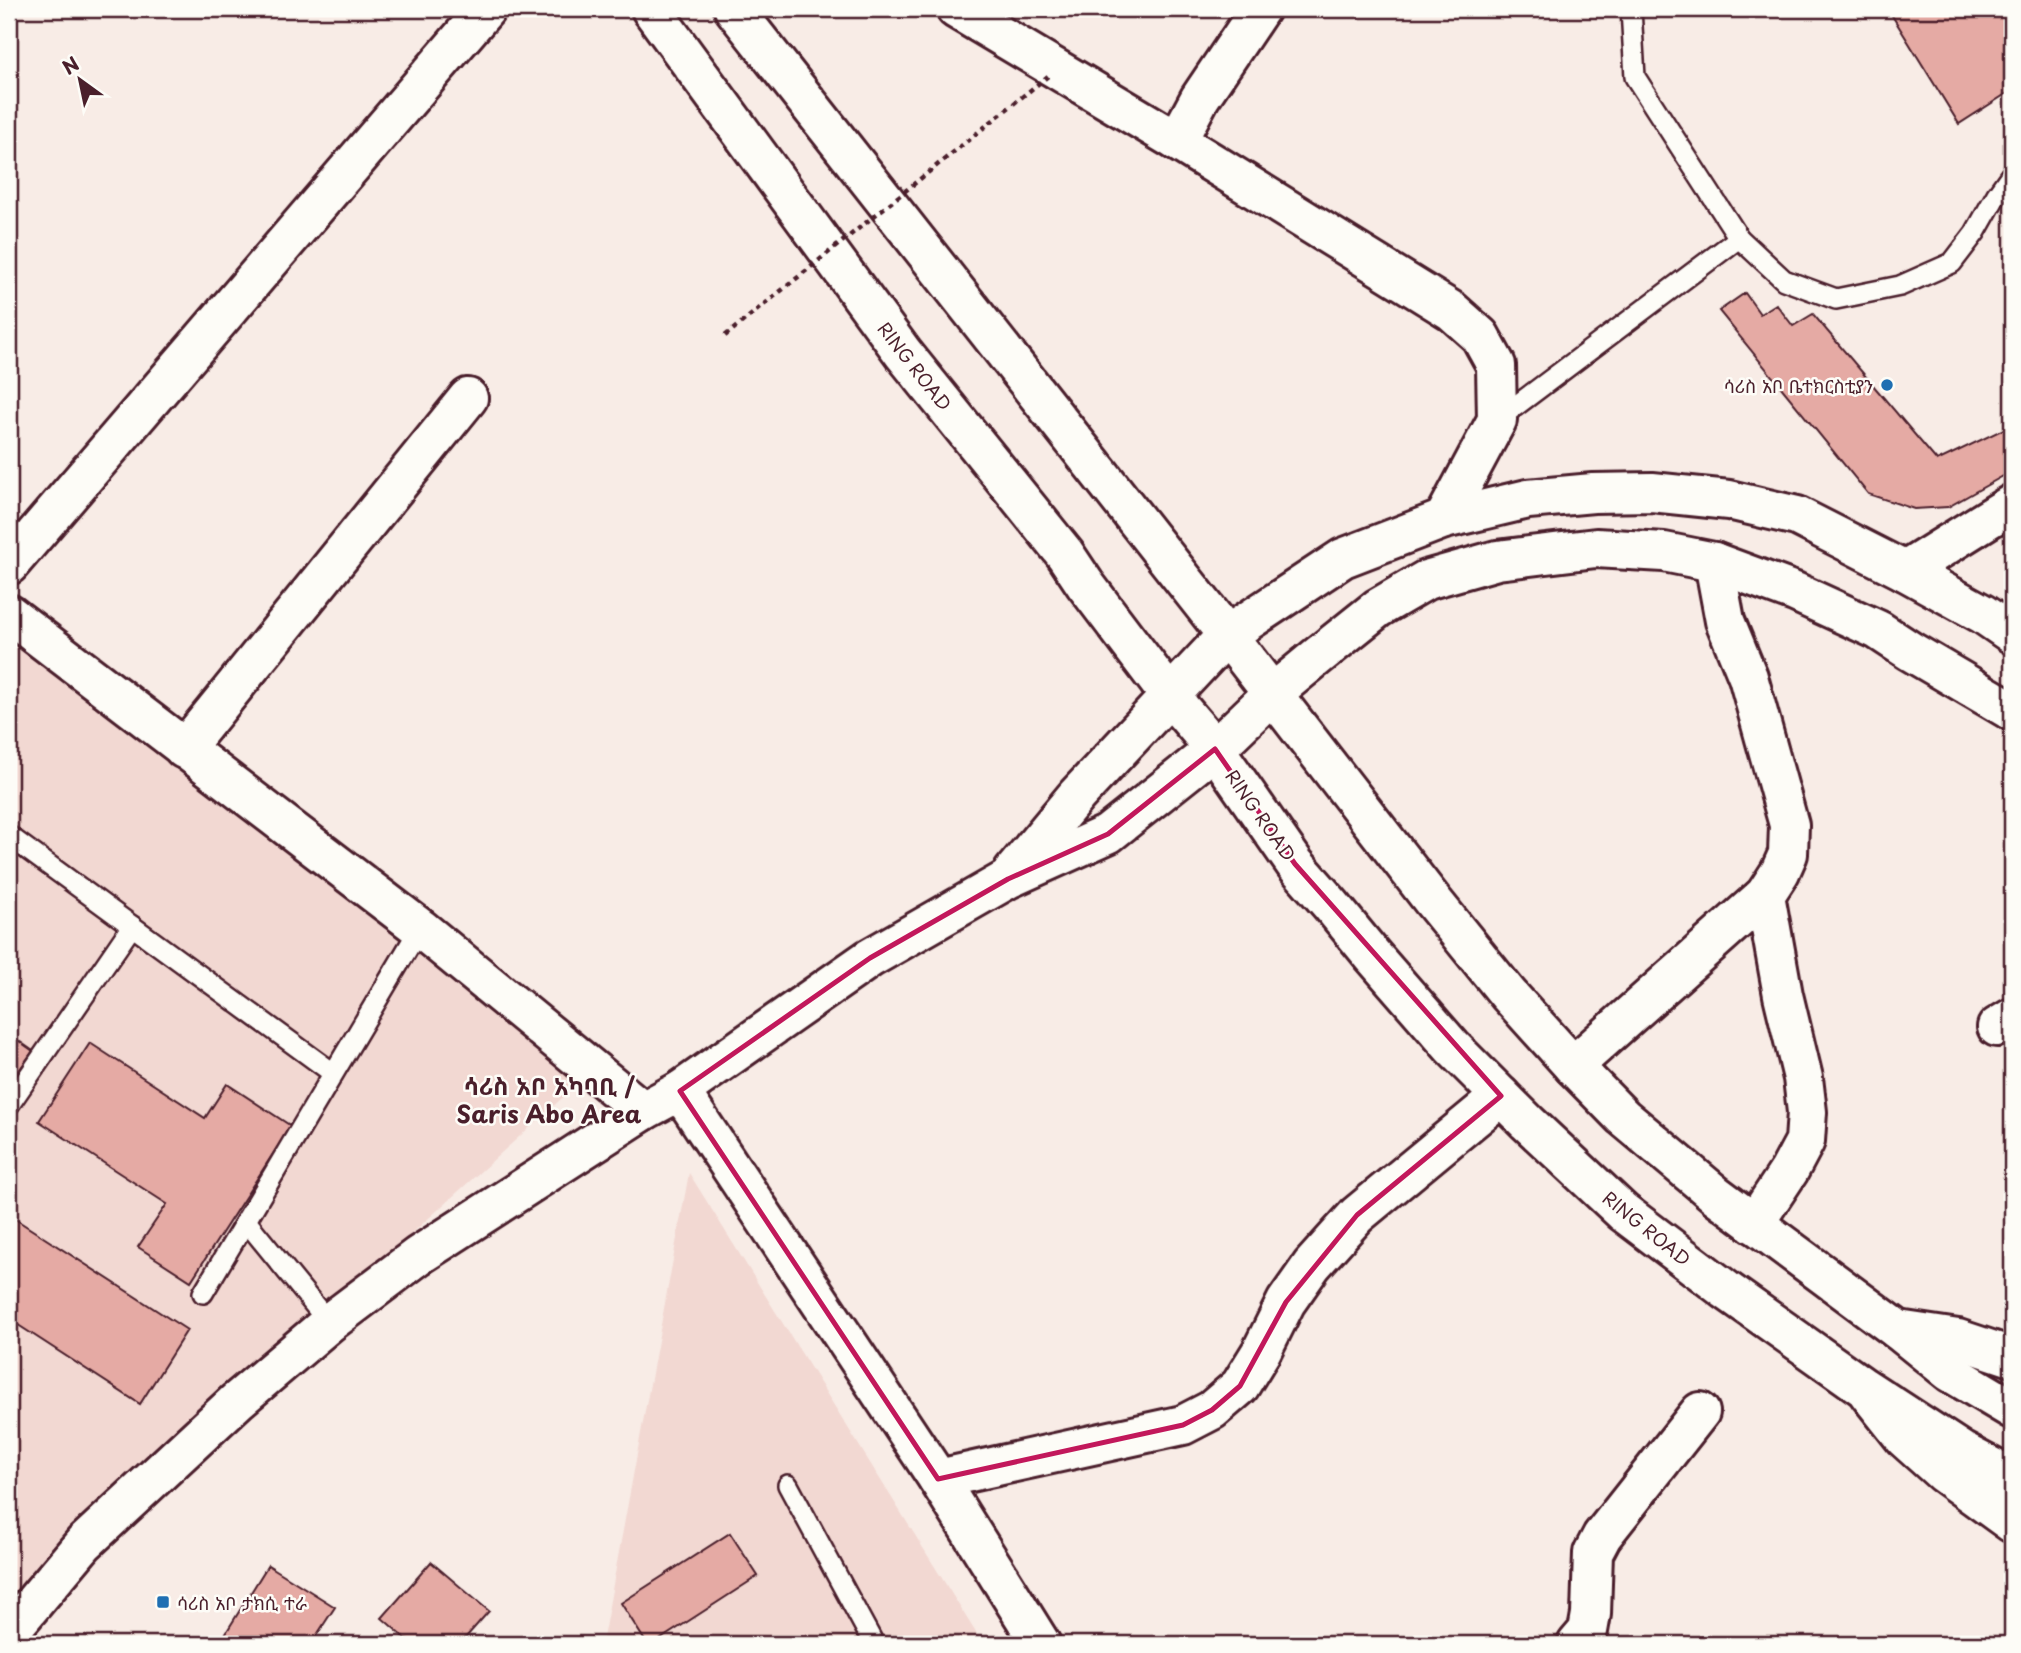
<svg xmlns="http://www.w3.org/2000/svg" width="2021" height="1653" font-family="'Playpen Sans','Noto Sans Ethiopic',sans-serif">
	<rect width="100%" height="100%" fill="#f8ece6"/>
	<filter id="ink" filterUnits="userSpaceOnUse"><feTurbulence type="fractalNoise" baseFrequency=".0143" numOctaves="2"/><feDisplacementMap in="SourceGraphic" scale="14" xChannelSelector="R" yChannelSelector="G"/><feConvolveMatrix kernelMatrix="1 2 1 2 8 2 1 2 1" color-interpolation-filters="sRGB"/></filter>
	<g filter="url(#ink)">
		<g fill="#f2d8d2">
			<path d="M 9,600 L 610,1055 L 9,1596 Z"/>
			<path d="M 689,1173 L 983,1644 L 602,1644 Z"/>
		</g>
		<g fill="#e5aaa4" stroke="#4a1f2b" stroke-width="2">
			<path d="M 1888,9 L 2012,9 L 2012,90 L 1959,124 Z"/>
			<path d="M 1745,293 L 1760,314 L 1776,304 L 1793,326 L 1813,314 L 1937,461 L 2012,425 L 2012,471 L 1948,507 L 1914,509 L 1868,494 L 1719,311 Z"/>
			<path d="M 9,1034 L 33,1051 L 9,1084 Z"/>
			<path d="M 90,1043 L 205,1118 L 227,1084 L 291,1126 L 191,1281 L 138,1247 L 167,1204 L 39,1121 Z"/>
			<path d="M 9,1215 L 187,1330 L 140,1404 L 9,1319 Z"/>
			<path d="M 730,1533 L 758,1576 L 653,1644 L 647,1644 L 621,1603 Z"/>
			<path d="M 431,1562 L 489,1611 L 460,1644 L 412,1644 L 382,1618 Z"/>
			<path d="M 268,1565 L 335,1607 L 311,1644 L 219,1644 Z"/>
		</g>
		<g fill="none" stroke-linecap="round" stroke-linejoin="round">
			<defs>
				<g id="lane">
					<path d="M 1631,9 L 1635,77 L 1739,238 L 1784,280 L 1836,299 L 1900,286 L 1952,263 L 1975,233 L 1997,194 L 2012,173"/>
					<path d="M 1497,420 L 1739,238"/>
					<path d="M 9,836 L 333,1073"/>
					<path d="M 9,1105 L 132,926"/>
					<path d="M 246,1221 L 329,1323"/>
					<path d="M 203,1293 L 420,928"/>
					<path d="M 788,1485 L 874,1644"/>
				</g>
				<g id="street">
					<path d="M 956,9 L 1177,141 L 1452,311 L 1480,336 L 1496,365 L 1497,420 L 1444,519"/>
					<path d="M 1177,141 L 1200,98 L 1260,9"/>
					<path d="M 9,565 L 486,9"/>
					<path d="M 1905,571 L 2012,504"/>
					<path d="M 9,614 L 420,928 L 643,1111"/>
					<path d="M 184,749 L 468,398"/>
					<path d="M 1997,1027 L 2012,1018"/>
					<path d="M 1573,1066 L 1765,895 L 1780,872 L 1788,854 L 1789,825 L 1748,677 L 1725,621 L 1714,562"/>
					<path d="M 680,1091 L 938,1479 L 1041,1644"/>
					<path d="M 1754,1224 L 1789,1171 L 1805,1141 L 1807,1112 L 1803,1078 L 1783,995 L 1765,895"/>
					<path d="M 938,1479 L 1183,1425 L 1212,1410 L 1240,1386 L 1261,1352 L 1286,1302 L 1312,1265 L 1357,1215 L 1501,1096"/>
					<path d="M 1577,1644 L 1588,1631 L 1591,1614 L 1593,1553 L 1602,1536 L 1700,1412"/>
				</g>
				<g id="secondary">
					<path d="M 1013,872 L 1077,795 L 1227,635 L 1343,558 L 1444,519 L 1528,499 L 1593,493 L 1652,492 L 1729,500 L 1797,516 L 1905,571 L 1983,614 L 2012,634"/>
					<path d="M 1898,1330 L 1958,1339 L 2012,1357"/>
					<path d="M 1869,1394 L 1904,1438 L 1943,1473 L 2012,1523"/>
					<path d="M 9,1632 L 84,1543 L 237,1401 L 329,1323 L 418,1256 L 643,1111 L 680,1091 L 870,958 L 1008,879 L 1108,834 L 1215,749 L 1273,693 L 1318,656 L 1378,608 L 1426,580 L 1497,560 L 1596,548 L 1664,552 L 1714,562 L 1795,592 L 1878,630 L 1910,651 L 2012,711"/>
				</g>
				<g id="highway">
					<path d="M 651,9 L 903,353 L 1065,554 L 1085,584 L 1169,695 L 1215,749 L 1295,864 L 1331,905 L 1372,955 L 1452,1047 L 1527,1122 L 1623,1212 L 1726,1290 L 1863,1387 L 1961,1451 L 2012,1478"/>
					<path d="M 734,9 L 1227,635 L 1432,900 L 1508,994 L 1573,1066 L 1623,1117 L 1716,1195 L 1898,1330 L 1950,1372 L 2012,1409"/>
				</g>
			</defs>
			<use href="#lane" stroke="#4a1f2b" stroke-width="24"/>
			<use href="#street" stroke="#4a1f2b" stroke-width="44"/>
			<use href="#secondary" stroke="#4a1f2b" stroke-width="44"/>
			<use href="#highway" stroke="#4a1f2b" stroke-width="44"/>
			<use href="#lane" stroke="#fdfcf7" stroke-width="19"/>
			<use href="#street" stroke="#fdfcf7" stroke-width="38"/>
			<use href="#secondary" stroke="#fdfcf7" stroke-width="38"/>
			<use href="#highway" stroke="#fdfcf7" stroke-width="38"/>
			<path stroke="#4a1f2b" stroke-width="4.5" stroke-dasharray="5 5" stroke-linecap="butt" d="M 725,336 L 1048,76"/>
		</g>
	</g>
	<path fill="none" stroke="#c2185b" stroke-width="5" stroke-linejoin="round" d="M 1215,749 L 1295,864 L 1501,1096 L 1357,1215 L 1286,1302 L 1240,1386 L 1212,1410 L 1183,1425 L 938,1479 L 680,1091 L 870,958 L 1008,879 L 1108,834 Z"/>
	<g fill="#1f6fb2" stroke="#fdfcf7" stroke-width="2.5">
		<circle cx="1887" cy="385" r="7"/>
		<rect x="156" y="1595" width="14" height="14" rx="3.5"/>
	</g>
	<g text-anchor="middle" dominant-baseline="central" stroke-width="5" stroke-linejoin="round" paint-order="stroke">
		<g font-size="18" fill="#4a1f2b" stroke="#fdfcf7">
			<text transform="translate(915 366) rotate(52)">RING ROAD</text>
			<text transform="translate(1261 815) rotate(55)">RING ROAD</text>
			<text transform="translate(1647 1228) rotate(39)">RING ROAD</text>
		</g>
		<g font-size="18" fill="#4a1f2b" stroke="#fdfcf7" text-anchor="end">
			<text x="1873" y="385">ሳሪስ አቦ ቤተክርስቲያን</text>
			<text x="177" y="1602" text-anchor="start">ሳሪስ አቦ ታክሲ ተራ</text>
		</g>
		<g font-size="24" font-weight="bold" fill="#4a1f2b" stroke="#fdfcf7">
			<text x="549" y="1085">ሳሪስ አቦ አካባቢ /<tspan x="549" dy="28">Saris Abo Area</tspan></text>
		</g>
	</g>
	<rect width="2021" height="1653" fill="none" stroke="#fdfcf7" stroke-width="35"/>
	<rect x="18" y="18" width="1986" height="1618" fill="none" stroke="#4a1f2b" stroke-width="2.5" filter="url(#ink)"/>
	<g transform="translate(80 80) rotate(327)" stroke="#fdfcf7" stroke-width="5" paint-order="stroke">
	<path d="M0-5L12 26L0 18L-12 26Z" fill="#4a1f2b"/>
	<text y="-10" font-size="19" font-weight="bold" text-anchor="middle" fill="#4a1f2b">N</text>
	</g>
</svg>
